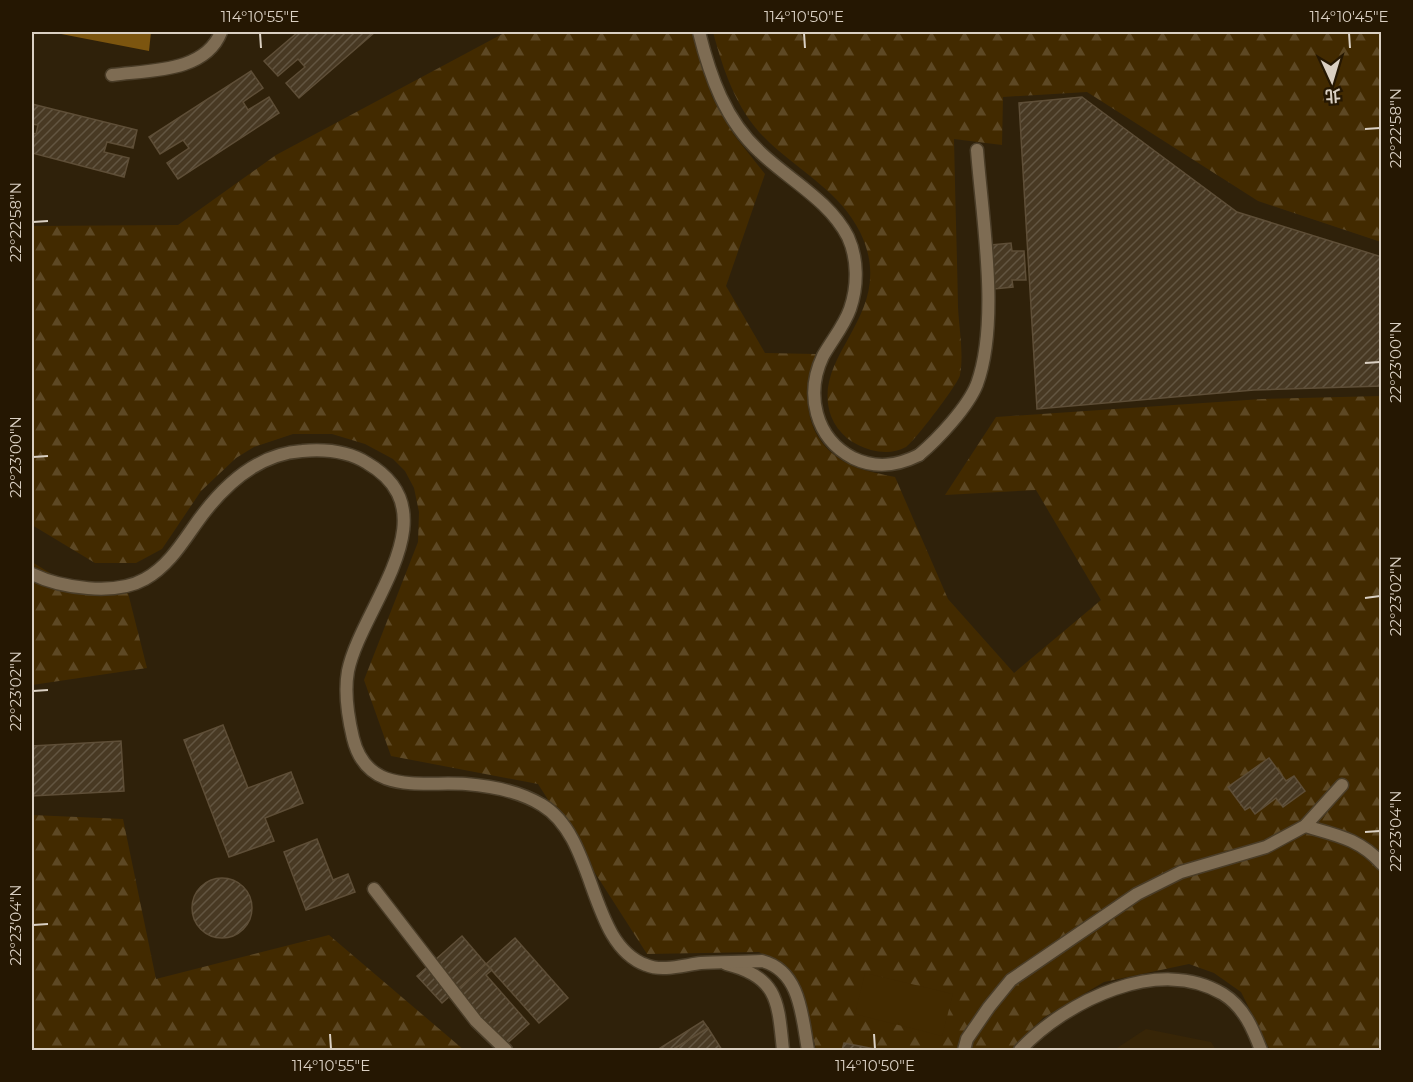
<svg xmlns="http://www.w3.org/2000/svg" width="1413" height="1082" font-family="Montserrat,'Noto Sans TC',sans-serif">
	<defs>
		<pattern id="forest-firs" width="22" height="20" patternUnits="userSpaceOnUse" patternTransform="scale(1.5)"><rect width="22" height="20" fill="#422a00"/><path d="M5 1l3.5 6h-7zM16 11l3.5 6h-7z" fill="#5d4824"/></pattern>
		<pattern id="building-hatch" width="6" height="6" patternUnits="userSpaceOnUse" patternTransform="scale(1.5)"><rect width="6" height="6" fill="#483923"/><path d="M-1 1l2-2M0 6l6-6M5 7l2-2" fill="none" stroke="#625541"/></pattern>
	</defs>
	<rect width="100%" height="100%" fill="#2f210a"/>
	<path fill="#372507" d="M 1146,1029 L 1211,1042 L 1216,1050 L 1114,1050 Z"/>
	<g fill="url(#forest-firs)">
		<path d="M 506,32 L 692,32 L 712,97 L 734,135 L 765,174 L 726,286 L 765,353 L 816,354 C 799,400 806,446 855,467 C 868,472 882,474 895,477 L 948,599 L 1014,673 L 1101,600 L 1036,490 L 945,495 L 996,417 L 1262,399 L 1381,396 L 1381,1050 L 1270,1050 L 1241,992 L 1214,973 L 1189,964 L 1104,982 L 1043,1018 L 1011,1050 L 816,1050 L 803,992 L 785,967 L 759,952 L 647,954 L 538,784 L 391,756 L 364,680 L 418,542 L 419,512 L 414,488 L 405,471 L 393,459 L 365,444 L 332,434 L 293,434 L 254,447 L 236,458 L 201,491 L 162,549 L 136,563 L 95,563 L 32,525 L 32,226 L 178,225 L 276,155 Z"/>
		<path d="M 713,32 L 1381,32 L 1381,242 L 1258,201 L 1087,92 L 1003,97 L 1002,145 L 954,139 C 955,195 957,251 958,307 C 959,328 964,354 960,375 C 959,383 913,443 906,447 C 895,453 883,453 871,450 C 853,445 838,434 831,416 C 809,353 900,314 860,232 C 841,193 800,171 770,143 C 738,114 724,73 713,32 Z"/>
		<path d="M 32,562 L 86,595 L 128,593 L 147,668 L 32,685 Z"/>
		<path d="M 32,815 L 123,819 L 156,979 L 329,935 L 464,1050 L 32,1050 Z"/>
	</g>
	<path fill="#422a00" d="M 865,973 L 953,994 L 942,1036 L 855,1014 Z"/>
	<path fill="#7c550f" d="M 56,32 L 151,32 L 149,51 L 56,33 Z"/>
	<g fill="url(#building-hatch)" stroke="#5e4e37" stroke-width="1.5">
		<path d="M 298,32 L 375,32 L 299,98 L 286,83 L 305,67 L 298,59 L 278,76 L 264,61 Z"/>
		<path d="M 251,71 L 263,88 L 243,102 L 248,110 L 269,97 L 279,113 L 178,179 L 167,163 L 189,148 L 183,140 L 160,154 L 149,137 Z"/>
		<path d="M 1082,97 L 1237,212 L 1382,257 L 1382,386 L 1254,390 L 1037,409 L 1019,103 Z"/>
		<path d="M 32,104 L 137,130 L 133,148 L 107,142 L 104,152 L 129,158 L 124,177 L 32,153 L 32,133 L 36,134 L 38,125 L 32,124 Z"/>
		<path d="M 1011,243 L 1012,251 L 1024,251 L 1026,280 L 1012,280 L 1013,287 L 994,289 L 991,245 Z"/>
		<path d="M 223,725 L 248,788 L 291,772 L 303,803 L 265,818 L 274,841 L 229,857 L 184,740 Z"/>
		<path d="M 121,741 L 124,791 L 32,796 L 32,746 Z"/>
		<path d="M 1269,758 L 1286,781 L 1294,776 L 1305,791 L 1283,807 L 1276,798 L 1255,814 L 1250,807 L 1245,810 L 1228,787 Z"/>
		<path d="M 317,839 L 333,880 L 348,874 L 355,892 L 306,910 L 284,852 Z"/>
		<circle cx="222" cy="908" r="30"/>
		<path d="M 462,936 L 486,964 L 442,1003 L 417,976 Z"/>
		<path d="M 515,938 L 568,998 L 539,1023 L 486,964 Z"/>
		<path d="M 486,964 L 492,970 L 486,975 L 529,1024 L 504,1046 L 456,991 Z"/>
		<path d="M 703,1021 L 708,1028 L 672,1050 L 657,1050 Z"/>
		<path d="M 708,1028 L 722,1050 L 672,1050 Z"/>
		<path d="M 844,1043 L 880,1050 L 842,1050 Z"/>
	</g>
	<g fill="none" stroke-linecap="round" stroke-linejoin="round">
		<defs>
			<g id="lane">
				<path d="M 112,75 C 148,70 205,73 221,32"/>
				<path d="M 919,455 C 938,439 968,407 977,384 C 1000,321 982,217 977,150"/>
				<path d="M 1305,826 C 1336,835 1360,839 1382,864"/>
				<path d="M 374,889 L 476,1021 L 506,1050"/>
				<path d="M 726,964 C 779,977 778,1003 783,1050"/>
				<path d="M 964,1050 L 967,1039 L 989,1007 L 1011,980 L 1137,894 L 1181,872 L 1266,847 L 1305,826 L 1342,785"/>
			</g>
			<g id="street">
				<path d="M 699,32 C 710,76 725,120 760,152 C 789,180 829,200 848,237 C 858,259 858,286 850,309 C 844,326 832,340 823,356 C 805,394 815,438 853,458 C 876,469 897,466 919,455"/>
				<path d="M 32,574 C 61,588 115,596 145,579 C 167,567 181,545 195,525 C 220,489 255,454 302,451 C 324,449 348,451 367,463 C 454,513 361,607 348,671 C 344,693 348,717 353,738 C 367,796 421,781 466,784 C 492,786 519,791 542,805 C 597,838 588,944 646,965 C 662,972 684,965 701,963 C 721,962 742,962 762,961 C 801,971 802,1018 808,1050"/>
				<path d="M 1020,1050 C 1066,1001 1159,955 1223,994 C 1244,1007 1253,1029 1261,1050"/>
			</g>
		</defs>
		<use href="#lane" stroke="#4a3d28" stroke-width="15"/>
		<use href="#street" stroke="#4a3d28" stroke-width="15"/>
		<use href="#lane" stroke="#7e6c53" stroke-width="12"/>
		<use href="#street" stroke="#7e6c53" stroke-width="12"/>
	</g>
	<path fill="none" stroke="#dad0c3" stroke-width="2" d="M 260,33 L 261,48M 804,33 L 805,48M 1349,33 L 1350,48M 1365,129 L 1380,128M 33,222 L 48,221M 1365,363 L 1380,362M 33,457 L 48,456M 1365,598 L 1380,596M 33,691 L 48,690M 1365,832 L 1380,831M 33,925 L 48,924M 330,1034 L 331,1049M 874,1034 L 875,1049"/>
	<rect width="1413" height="1082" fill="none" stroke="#251702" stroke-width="66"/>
	<g transform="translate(1332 81) rotate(176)" stroke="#251702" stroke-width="4.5" paint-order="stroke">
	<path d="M0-4.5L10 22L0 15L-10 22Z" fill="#dad0c3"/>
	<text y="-9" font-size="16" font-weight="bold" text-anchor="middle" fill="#dad0c3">北</text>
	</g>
	<rect x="33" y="33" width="1347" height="1016" fill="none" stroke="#dad0c3" stroke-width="2"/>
	<g font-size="15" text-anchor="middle" fill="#dad0c3">
		<text x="260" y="22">114°10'55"E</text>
		<text x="804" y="22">114°10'50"E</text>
		<text x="1349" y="22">114°10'45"E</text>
		<text transform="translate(1396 128) rotate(-90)" y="5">22°22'58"N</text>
		<text transform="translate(16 222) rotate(-90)" y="5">22°22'58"N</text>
		<text transform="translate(1396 362) rotate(-90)" y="5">22°23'00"N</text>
		<text transform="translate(16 457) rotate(-90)" y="5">22°23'00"N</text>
		<text transform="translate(1396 596) rotate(-90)" y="5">22°23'02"N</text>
		<text transform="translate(16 691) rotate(-90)" y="5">22°23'02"N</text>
		<text transform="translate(1396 831) rotate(-90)" y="5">22°23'04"N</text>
		<text transform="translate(16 925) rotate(-90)" y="5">22°23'04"N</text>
		<text x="331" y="1071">114°10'55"E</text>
		<text x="875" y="1071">114°10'50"E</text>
	</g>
</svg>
